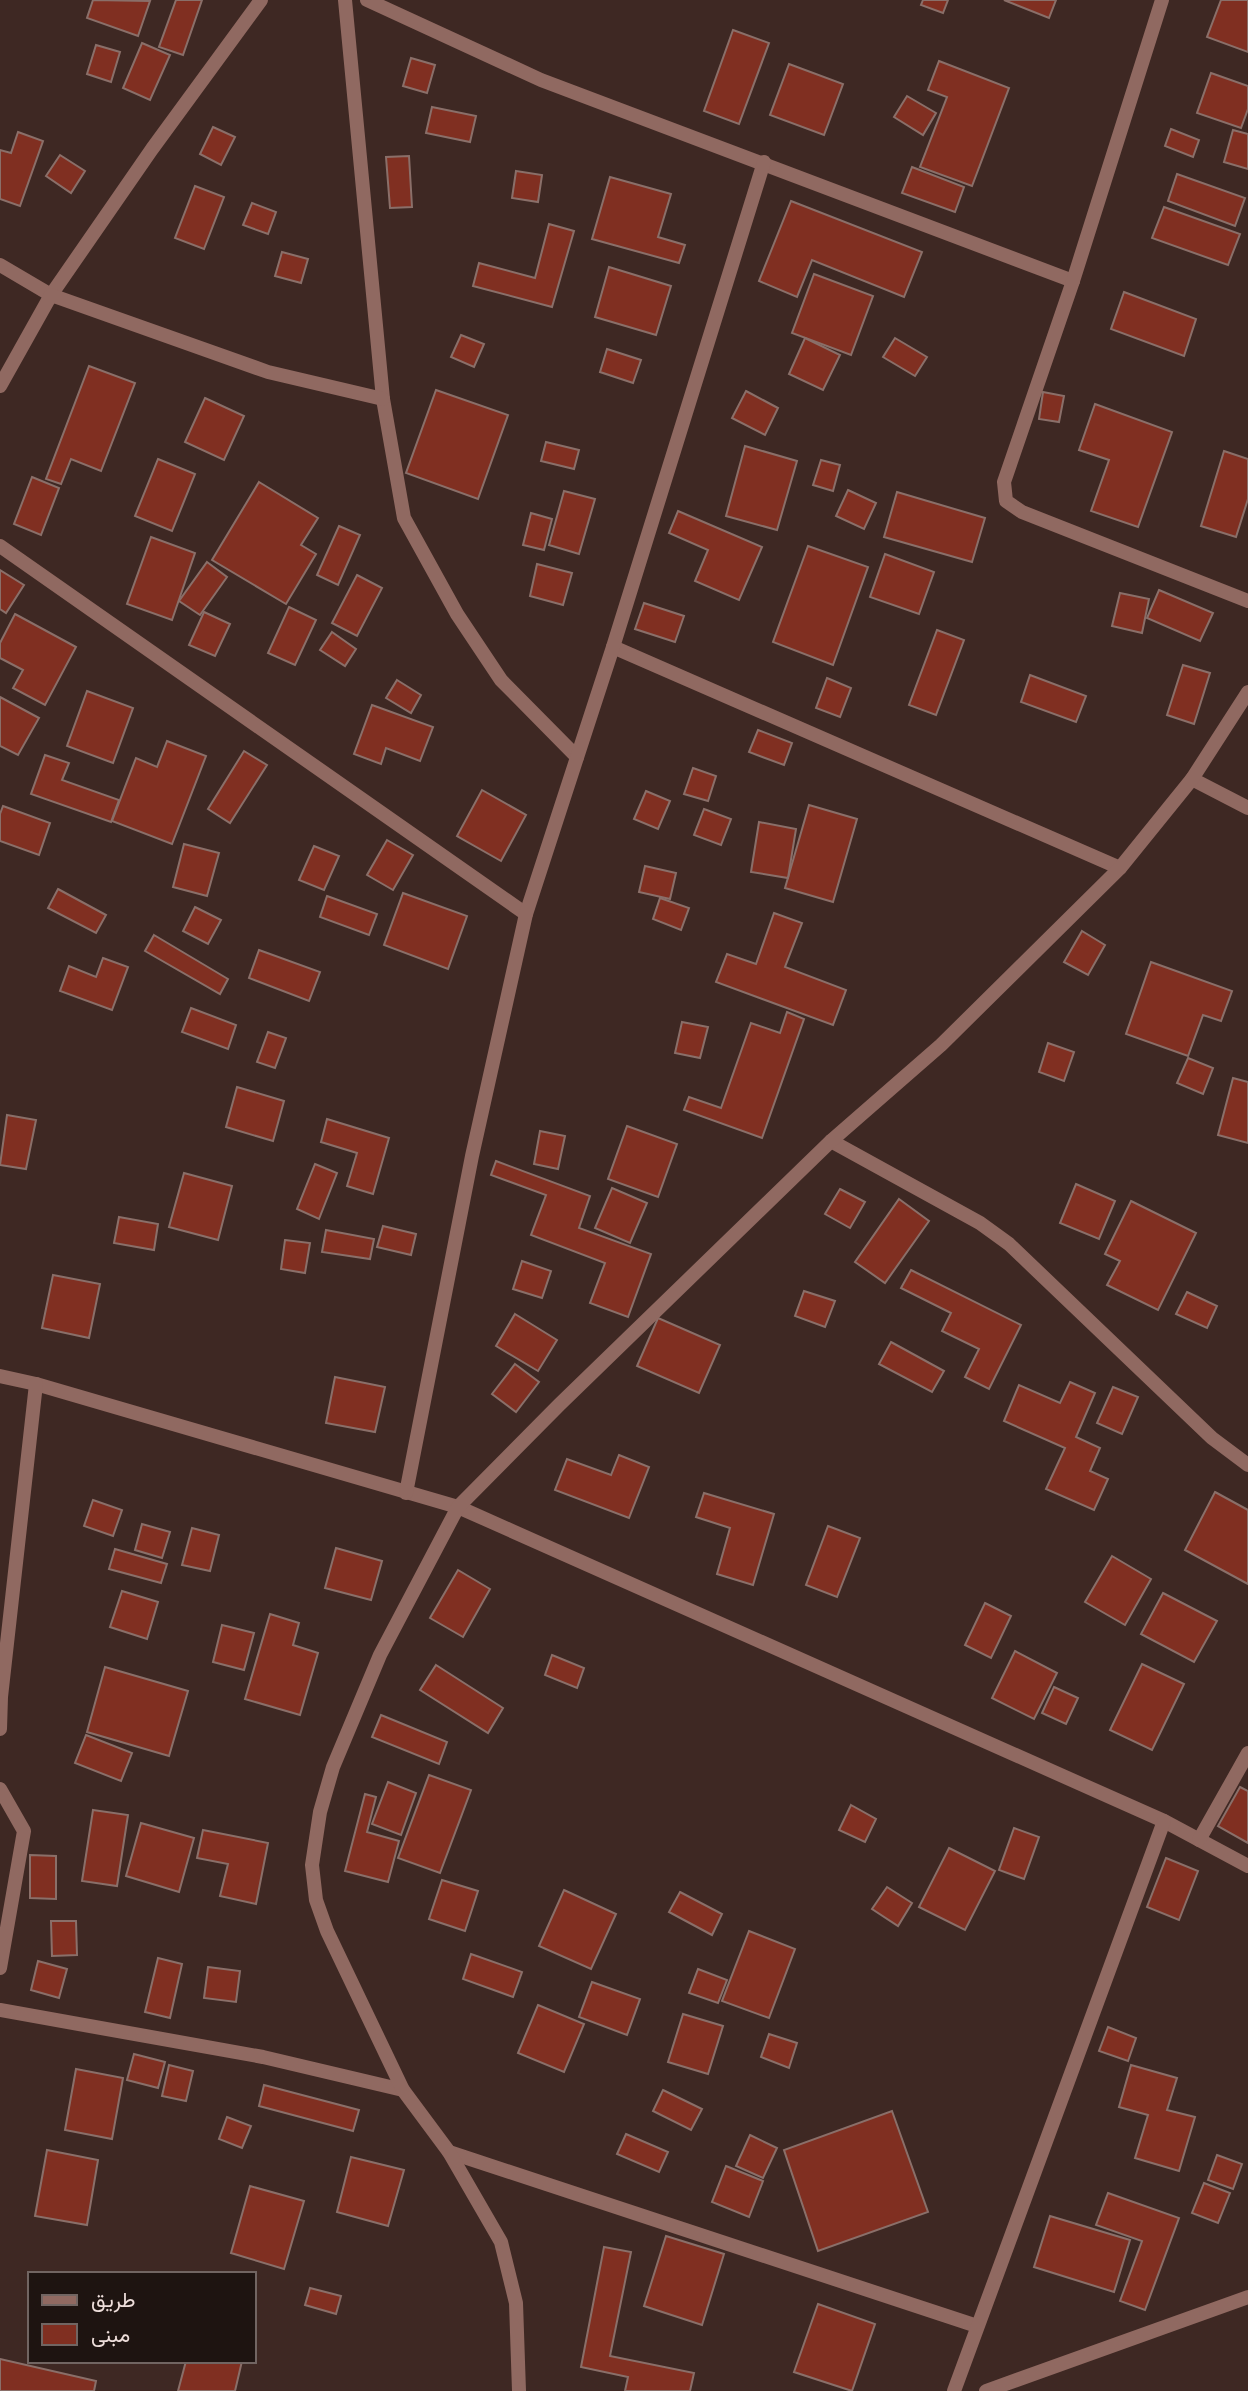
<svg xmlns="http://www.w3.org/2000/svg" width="1248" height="2391" font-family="'Nunito Sans',Vazirmatn,sans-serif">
	<rect width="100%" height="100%" fill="#3e2823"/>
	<g fill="#802f21" stroke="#8a6f69" stroke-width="2">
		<path d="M 93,0 L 150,1 L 138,36 L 87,18 Z"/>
		<path d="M 176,0 L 202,0 L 183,55 L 159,47 Z"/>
		<path d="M 923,0 L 948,0 L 943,13 L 921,5 Z"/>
		<path d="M 1004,0 L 1056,0 L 1049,18 Z"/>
		<path d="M 1221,0 L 1248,0 L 1248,52 L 1207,37 Z"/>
		<path d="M 733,30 L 769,43 L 739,124 L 704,111 Z"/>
		<path d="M 142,43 L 170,55 L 150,100 L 123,88 Z"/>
		<path d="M 96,45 L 120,52 L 111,82 L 87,74 Z"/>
		<path d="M 411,58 L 435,65 L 427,93 L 403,86 Z"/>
		<path d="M 939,61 L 1009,88 L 972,186 L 920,167 L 947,97 L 928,90 Z"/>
		<path d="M 789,64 L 843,84 L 824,135 L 770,115 Z"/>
		<path d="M 1211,73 L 1248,86 L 1248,109 L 1241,128 L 1197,113 Z"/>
		<path d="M 907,96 L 936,113 L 923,135 L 894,117 Z"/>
		<path d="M 432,107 L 476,116 L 470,142 L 426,133 Z"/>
		<path d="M 213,127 L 235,137 L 221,165 L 200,154 Z"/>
		<path d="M 1171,129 L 1199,140 L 1193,157 L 1165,146 Z"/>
		<path d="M 1233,130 L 1248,134 L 1248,169 L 1224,162 Z"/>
		<path d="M 18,132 L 43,141 L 20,206 L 0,199 L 0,150 L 11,153 Z"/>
		<path d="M 60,155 L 85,171 L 71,193 L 46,176 Z"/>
		<path d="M 409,156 L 412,207 L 390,208 L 386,157 Z"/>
		<path d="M 912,167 L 964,187 L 955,212 L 902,193 Z"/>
		<path d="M 516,171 L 542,175 L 538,202 L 512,198 Z"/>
		<path d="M 1177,174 L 1245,198 L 1235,226 L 1168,201 Z"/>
		<path d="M 610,177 L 671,194 L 658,237 L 685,245 L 679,263 L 592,239 Z"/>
		<path d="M 195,186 L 224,197 L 204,249 L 175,238 Z"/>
		<path d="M 791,201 L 922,252 L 904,297 L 812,260 L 797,297 L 759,281 Z"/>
		<path d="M 252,203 L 276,212 L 268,234 L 243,225 Z"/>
		<path d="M 1164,207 L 1240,234 L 1228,265 L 1152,238 Z"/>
		<path d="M 549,224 L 574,231 L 552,307 L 473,286 L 479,263 L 535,278 Z"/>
		<path d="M 282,252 L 308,259 L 301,283 L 275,276 Z"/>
		<path d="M 609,267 L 671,286 L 656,335 L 595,317 Z"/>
		<path d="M 814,274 L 873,296 L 851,355 L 792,333 Z"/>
		<path d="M 1124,292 L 1196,319 L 1184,356 L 1111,329 Z"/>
		<path d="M 461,335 L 484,344 L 474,367 L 451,357 Z"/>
		<path d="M 805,338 L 840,355 L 823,390 L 789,374 Z"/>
		<path d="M 895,338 L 927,357 L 915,376 L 883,357 Z"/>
		<path d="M 607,349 L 641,360 L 633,383 L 600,372 Z"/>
		<path d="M 89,366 L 135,383 L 101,471 L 71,459 L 61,484 L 46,479 Z"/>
		<path d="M 436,390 L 508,415 L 478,499 L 406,473 Z"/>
		<path d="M 746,391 L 778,408 L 765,435 L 732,418 Z"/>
		<path d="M 1043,392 L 1064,396 L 1059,422 L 1039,419 Z"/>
		<path d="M 205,398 L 244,416 L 224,460 L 185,442 Z"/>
		<path d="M 1095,404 L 1172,432 L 1138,527 L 1091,511 L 1109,460 L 1079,450 Z"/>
		<path d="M 546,442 L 579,450 L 574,469 L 541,461 Z"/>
		<path d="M 745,446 L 797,461 L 777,530 L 726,516 Z"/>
		<path d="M 1224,451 L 1248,459 L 1248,499 L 1236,537 L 1201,526 Z"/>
		<path d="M 158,459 L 195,474 L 172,531 L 135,516 Z"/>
		<path d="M 821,460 L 840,465 L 833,491 L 813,485 Z"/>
		<path d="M 32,477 L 59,488 L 41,535 L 14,524 Z"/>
		<path d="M 259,482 L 318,518 L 301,545 L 316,554 L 286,604 L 212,560 Z"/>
		<path d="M 848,490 L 876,503 L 864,529 L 836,516 Z"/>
		<path d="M 564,491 L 595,499 L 579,554 L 549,545 Z"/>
		<path d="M 897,492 L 985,518 L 972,562 L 884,537 Z"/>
		<path d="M 678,511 L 762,547 L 739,600 L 695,581 L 708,550 L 669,533 Z"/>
		<path d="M 531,513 L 552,519 L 544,550 L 523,545 Z"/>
		<path d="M 339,526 L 360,535 L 338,585 L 317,575 Z"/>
		<path d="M 151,537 L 195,553 L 172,620 L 127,604 Z"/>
		<path d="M 808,546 L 868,567 L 833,665 L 773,642 Z"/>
		<path d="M 885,554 L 934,572 L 919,614 L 870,597 Z"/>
		<path d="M 207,562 L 227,577 L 200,615 L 179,601 Z"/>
		<path d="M 537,564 L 572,573 L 563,605 L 530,596 Z"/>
		<path d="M 0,570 L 24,585 L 6,613 L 0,609 Z"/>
		<path d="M 357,575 L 382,588 L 357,636 L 332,623 Z"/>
		<path d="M 1159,590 L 1213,613 L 1200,641 L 1147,618 Z"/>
		<path d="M 1120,593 L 1149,599 L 1142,633 L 1112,626 Z"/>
		<path d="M 644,603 L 684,616 L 675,642 L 635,629 Z"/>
		<path d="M 289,607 L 316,620 L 295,665 L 268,653 Z"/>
		<path d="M 204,612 L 230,624 L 215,656 L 189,645 Z"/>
		<path d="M 15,614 L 76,647 L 45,705 L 13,688 L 23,670 L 0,658 L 0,643 Z"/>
		<path d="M 937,630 L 964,640 L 936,715 L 909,705 Z"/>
		<path d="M 332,632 L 356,649 L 345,666 L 320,650 Z"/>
		<path d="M 1183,665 L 1210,673 L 1194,724 L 1167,715 Z"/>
		<path d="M 1030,675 L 1086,696 L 1076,722 L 1021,702 Z"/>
		<path d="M 827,678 L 851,688 L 840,717 L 816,708 Z"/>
		<path d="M 397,680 L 421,695 L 411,713 L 386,698 Z"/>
		<path d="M 87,691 L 133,708 L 113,763 L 67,746 Z"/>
		<path d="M 0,697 L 39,718 L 18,755 L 0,746 Z"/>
		<path d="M 372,705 L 433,727 L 420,761 L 386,748 L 381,764 L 354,754 Z"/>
		<path d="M 758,730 L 792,743 L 784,765 L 749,752 Z"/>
		<path d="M 167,741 L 206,756 L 172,844 L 112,821 L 136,758 L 157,767 Z"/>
		<path d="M 244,751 L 267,765 L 230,823 L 208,809 Z"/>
		<path d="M 45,755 L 69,763 L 62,780 L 119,800 L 111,822 L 31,794 Z"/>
		<path d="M 693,768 L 716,776 L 708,801 L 684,794 Z"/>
		<path d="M 482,790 L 526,815 L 501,861 L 457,836 Z"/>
		<path d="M 646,791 L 670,801 L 658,829 L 634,819 Z"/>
		<path d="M 809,805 L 857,819 L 833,902 L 785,888 Z"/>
		<path d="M 3,806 L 50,823 L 39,855 L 0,841 L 0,814 Z"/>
		<path d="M 704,809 L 731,819 L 721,845 L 694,835 Z"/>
		<path d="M 759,822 L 796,829 L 788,878 L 751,872 Z"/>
		<path d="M 387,840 L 413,855 L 393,890 L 367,875 Z"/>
		<path d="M 184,844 L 219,853 L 207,896 L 173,887 Z"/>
		<path d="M 314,846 L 339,856 L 324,890 L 299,880 Z"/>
		<path d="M 645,866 L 676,873 L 670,899 L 639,892 Z"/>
		<path d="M 58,889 L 106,915 L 96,933 L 48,908 Z"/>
		<path d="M 403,893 L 467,916 L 448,969 L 384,945 Z"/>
		<path d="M 327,896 L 377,914 L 369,935 L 320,917 Z"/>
		<path d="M 660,898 L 689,908 L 681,930 L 653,919 Z"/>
		<path d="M 195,907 L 221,920 L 208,944 L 183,931 Z"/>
		<path d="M 774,913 L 802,923 L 785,967 L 846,990 L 833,1025 L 716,982 L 727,954 L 756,964 Z"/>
		<path d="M 1082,931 L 1105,945 L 1088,975 L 1064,962 Z"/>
		<path d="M 154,935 L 228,979 L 220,994 L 145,951 Z"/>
		<path d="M 259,950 L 320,972 L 309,1001 L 249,978 Z"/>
		<path d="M 103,958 L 128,967 L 112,1010 L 60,991 L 69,966 L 96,977 Z"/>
		<path d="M 1151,962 L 1232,991 L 1221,1021 L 1203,1015 L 1188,1056 L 1126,1034 Z"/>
		<path d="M 191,1008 L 236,1025 L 228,1049 L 182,1032 Z"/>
		<path d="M 787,1012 L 804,1019 L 762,1138 L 684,1110 L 689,1097 L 721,1108 L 751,1023 L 780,1033 Z"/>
		<path d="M 682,1022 L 708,1027 L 700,1058 L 675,1053 Z"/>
		<path d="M 268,1032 L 286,1038 L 275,1068 L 257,1062 Z"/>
		<path d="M 1048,1043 L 1074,1052 L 1064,1081 L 1039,1072 Z"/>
		<path d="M 1188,1058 L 1213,1068 L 1203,1094 L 1177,1083 Z"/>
		<path d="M 1233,1078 L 1248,1082 L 1248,1143 L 1218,1135 Z"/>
		<path d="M 237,1087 L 284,1101 L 273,1141 L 226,1127 Z"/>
		<path d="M 7,1115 L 36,1120 L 26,1169 L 0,1165 Z"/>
		<path d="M 327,1119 L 389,1138 L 373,1194 L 347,1186 L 357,1153 L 321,1142 Z"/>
		<path d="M 627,1126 L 677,1144 L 658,1197 L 608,1179 Z"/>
		<path d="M 540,1131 L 565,1136 L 558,1169 L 534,1164 Z"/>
		<path d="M 496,1161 L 590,1196 L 579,1228 L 651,1254 L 628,1317 L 590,1303 L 605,1263 L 531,1235 L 546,1195 L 491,1175 Z"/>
		<path d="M 315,1164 L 337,1173 L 319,1219 L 297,1209 Z"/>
		<path d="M 184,1173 L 232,1186 L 218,1240 L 169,1227 Z"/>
		<path d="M 1076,1184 L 1115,1201 L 1099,1239 L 1060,1223 Z"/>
		<path d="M 612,1188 L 647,1203 L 630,1243 L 595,1228 Z"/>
		<path d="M 840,1189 L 865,1202 L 850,1228 L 825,1214 Z"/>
		<path d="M 899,1199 L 929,1221 L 885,1283 L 855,1262 Z"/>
		<path d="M 1131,1201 L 1196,1233 L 1158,1310 L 1107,1285 L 1120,1261 L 1105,1254 Z"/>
		<path d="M 119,1217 L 158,1224 L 154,1250 L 114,1243 Z"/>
		<path d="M 383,1226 L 416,1234 L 411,1255 L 377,1247 Z"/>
		<path d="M 326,1230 L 374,1239 L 370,1259 L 322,1252 Z"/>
		<path d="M 285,1240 L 310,1243 L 305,1273 L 281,1269 Z"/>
		<path d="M 522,1261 L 551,1271 L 542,1298 L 513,1289 Z"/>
		<path d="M 911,1270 L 1021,1325 L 989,1389 L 965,1377 L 979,1349 L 942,1331 L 951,1313 L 901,1288 Z"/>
		<path d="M 53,1275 L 100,1284 L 89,1338 L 42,1328 Z"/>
		<path d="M 804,1291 L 835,1301 L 825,1327 L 795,1316 Z"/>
		<path d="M 1187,1292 L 1217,1306 L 1207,1328 L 1176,1314 Z"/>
		<path d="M 515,1314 L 557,1340 L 538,1371 L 496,1346 Z"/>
		<path d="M 658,1318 L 720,1345 L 699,1393 L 637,1366 Z"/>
		<path d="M 891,1342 L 944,1371 L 932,1392 L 879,1364 Z"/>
		<path d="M 515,1364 L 539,1382 L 516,1412 L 492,1394 Z"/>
		<path d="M 335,1377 L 385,1387 L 375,1432 L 326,1423 Z"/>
		<path d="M 1070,1382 L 1095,1393 L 1076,1437 L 1100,1448 L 1090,1471 L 1108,1479 L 1094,1510 L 1046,1489 L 1065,1448 L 1004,1421 L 1019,1385 L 1060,1403 Z"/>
		<path d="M 1113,1387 L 1138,1397 L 1122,1434 L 1097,1423 Z"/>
		<path d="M 619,1455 L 649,1467 L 629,1518 L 555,1490 L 567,1459 L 611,1475 Z"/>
		<path d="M 1215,1492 L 1248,1510 L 1248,1584 L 1185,1550 Z"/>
		<path d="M 704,1493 L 774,1514 L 753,1585 L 717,1574 L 730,1528 L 696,1517 Z"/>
		<path d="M 93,1500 L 122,1510 L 113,1536 L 84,1526 Z"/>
		<path d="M 142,1524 L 170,1532 L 162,1558 L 135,1550 Z"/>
		<path d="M 828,1526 L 860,1538 L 837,1597 L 806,1585 Z"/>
		<path d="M 192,1528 L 219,1535 L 210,1571 L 182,1565 Z"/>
		<path d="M 336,1548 L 382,1561 L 371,1600 L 325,1588 Z"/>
		<path d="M 115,1549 L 167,1564 L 161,1583 L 109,1569 Z"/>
		<path d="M 1112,1556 L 1151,1579 L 1125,1625 L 1085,1602 Z"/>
		<path d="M 458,1570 L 490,1589 L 463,1637 L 430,1618 Z"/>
		<path d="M 122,1591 L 158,1602 L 147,1639 L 110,1627 Z"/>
		<path d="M 1163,1593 L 1217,1621 L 1194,1662 L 1141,1634 Z"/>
		<path d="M 985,1603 L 1011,1616 L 991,1658 L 965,1645 Z"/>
		<path d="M 270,1614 L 299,1623 L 293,1645 L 318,1653 L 300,1715 L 245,1699 Z"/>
		<path d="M 222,1625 L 254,1633 L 244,1670 L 213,1662 Z"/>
		<path d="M 1015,1651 L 1057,1673 L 1034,1719 L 992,1698 Z"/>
		<path d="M 552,1655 L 584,1668 L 577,1688 L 545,1675 Z"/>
		<path d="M 1142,1664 L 1184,1684 L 1152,1750 L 1110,1730 Z"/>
		<path d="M 436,1665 L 503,1708 L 488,1733 L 420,1690 Z"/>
		<path d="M 105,1667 L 188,1691 L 169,1756 L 87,1732 Z"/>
		<path d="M 1054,1687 L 1078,1698 L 1066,1724 L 1042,1713 Z"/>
		<path d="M 381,1715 L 447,1742 L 439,1764 L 372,1737 Z"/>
		<path d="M 86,1735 L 132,1753 L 121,1781 L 75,1763 Z"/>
		<path d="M 429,1775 L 471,1790 L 440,1873 L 398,1858 Z"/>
		<path d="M 388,1782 L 416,1793 L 401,1835 L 372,1824 Z"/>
		<path d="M 1240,1787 L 1248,1791 L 1248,1843 L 1218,1826 Z"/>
		<path d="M 365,1794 L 376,1797 L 367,1832 L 399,1841 L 388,1882 L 345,1871 Z"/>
		<path d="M 851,1805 L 876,1819 L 865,1842 L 839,1830 Z"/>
		<path d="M 93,1810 L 128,1815 L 117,1886 L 82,1881 Z"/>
		<path d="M 141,1823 L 194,1838 L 179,1892 L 126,1876 Z"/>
		<path d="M 1014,1828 L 1039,1837 L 1024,1879 L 999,1870 Z"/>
		<path d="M 203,1830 L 268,1843 L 256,1904 L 220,1896 L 228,1864 L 197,1858 Z"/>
		<path d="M 949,1848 L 995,1871 L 965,1930 L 919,1907 Z"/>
		<path d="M 30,1855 L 56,1856 L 56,1899 L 30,1898 Z"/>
		<path d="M 1166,1858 L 1198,1871 L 1179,1920 L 1147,1907 Z"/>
		<path d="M 442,1880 L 478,1891 L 465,1931 L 429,1919 Z"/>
		<path d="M 887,1887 L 912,1903 L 898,1926 L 872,1909 Z"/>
		<path d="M 564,1890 L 616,1914 L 591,1969 L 539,1946 Z"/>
		<path d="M 680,1892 L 722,1914 L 712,1935 L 669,1912 Z"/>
		<path d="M 51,1921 L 76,1921 L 77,1955 L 52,1956 Z"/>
		<path d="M 749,1931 L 795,1949 L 769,2018 L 722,2001 Z"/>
		<path d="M 471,1954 L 522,1972 L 513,1997 L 463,1979 Z"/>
		<path d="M 158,1958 L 182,1964 L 170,2018 L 145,2012 Z"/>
		<path d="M 38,1961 L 67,1969 L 59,1998 L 31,1990 Z"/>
		<path d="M 208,1967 L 240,1971 L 236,2002 L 204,1998 Z"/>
		<path d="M 698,1969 L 727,1980 L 718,2003 L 689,1993 Z"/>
		<path d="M 592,1982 L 640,1999 L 627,2035 L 579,2017 Z"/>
		<path d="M 538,2005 L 584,2024 L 564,2072 L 518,2053 Z"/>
		<path d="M 683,2014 L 723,2026 L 708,2074 L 668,2062 Z"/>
		<path d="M 1108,2027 L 1136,2038 L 1128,2061 L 1099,2051 Z"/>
		<path d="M 769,2034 L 797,2043 L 789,2068 L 761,2057 Z"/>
		<path d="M 134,2054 L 165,2062 L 158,2088 L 127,2080 Z"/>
		<path d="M 169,2065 L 193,2071 L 186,2101 L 162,2096 Z"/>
		<path d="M 1131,2065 L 1177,2078 L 1167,2110 L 1195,2117 L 1179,2171 L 1135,2158 L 1148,2115 L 1119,2107 Z"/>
		<path d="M 76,2069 L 123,2078 L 112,2139 L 65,2130 Z"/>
		<path d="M 264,2085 L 359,2110 L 353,2131 L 259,2106 Z"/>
		<path d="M 663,2090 L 702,2109 L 691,2130 L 653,2111 Z"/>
		<path d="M 892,2111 L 928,2212 L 818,2251 L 784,2150 Z"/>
		<path d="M 227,2117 L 251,2126 L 242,2148 L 219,2139 Z"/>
		<path d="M 626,2134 L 668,2152 L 659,2172 L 617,2154 Z"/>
		<path d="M 750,2135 L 777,2148 L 763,2178 L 736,2166 Z"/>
		<path d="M 47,2150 L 98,2160 L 87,2225 L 35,2216 Z"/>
		<path d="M 1217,2155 L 1242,2164 L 1233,2189 L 1208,2180 Z"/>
		<path d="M 351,2157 L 404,2170 L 388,2226 L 337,2212 Z"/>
		<path d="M 726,2166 L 763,2181 L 749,2217 L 712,2202 Z"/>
		<path d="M 1204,2183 L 1230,2193 L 1218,2223 L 1192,2213 Z"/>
		<path d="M 250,2186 L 304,2201 L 284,2269 L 231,2253 Z"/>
		<path d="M 1108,2193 L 1179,2218 L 1145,2310 L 1120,2301 L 1142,2241 L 1096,2225 Z"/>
		<path d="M 1050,2216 L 1130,2240 L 1114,2292 L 1034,2267 Z"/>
		<path d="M 666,2236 L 724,2254 L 702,2325 L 644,2306 Z"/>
		<path d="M 604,2247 L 631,2252 L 610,2356 L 694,2373 L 690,2391 L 625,2391 L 628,2377 L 581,2367 Z"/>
		<path d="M 310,2288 L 341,2296 L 336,2314 L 305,2305 Z"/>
		<path d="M 818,2304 L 875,2324 L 852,2391 L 794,2372 Z"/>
		<path d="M 0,2359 L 96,2381 L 94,2391 L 0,2391 Z"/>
		<path d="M 186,2361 L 242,2361 L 235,2391 L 178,2391 Z"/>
	</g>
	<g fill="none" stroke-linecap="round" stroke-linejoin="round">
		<g stroke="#906961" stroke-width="14">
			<path d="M 345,0 L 383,399 L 404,518 L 457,614 L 501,680 L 577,757"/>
			<path d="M 367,0 L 541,80 L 1073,281"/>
			<path d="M 1162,0 L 1073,281 L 1004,482 L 1006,501 L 1022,512 L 1248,601"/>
			<path d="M 0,265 L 51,295 L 152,149 L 261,0"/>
			<path d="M 0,386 L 51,295 L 268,372 L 383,399"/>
			<path d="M 0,546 L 526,914"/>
			<path d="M 613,647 L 1120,868"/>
			<path d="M 1192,779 L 1248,808"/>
			<path d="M 831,1141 L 980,1223 L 1009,1244 L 1212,1438 L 1248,1465"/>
			<path d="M 0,1376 L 36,1384 L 458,1507 L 1164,1821 L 1248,1866"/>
			<path d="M 406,1493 L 472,1156 L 526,914 L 613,647 L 764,162"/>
			<path d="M 0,1729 L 1,1697 L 36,1384"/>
			<path d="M 0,1789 L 24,1831 L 0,1968"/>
			<path d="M 1199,1840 L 1248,1753"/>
			<path d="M 0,2010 L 263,2057 L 403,2090"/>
			<path d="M 449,2152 L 977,2326"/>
			<path d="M 519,2391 L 516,2303 L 501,2242 L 449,2152 L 403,2090 L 327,1931 L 316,1900 L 312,1865 L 320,1812 L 333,1767 L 380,1655 L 458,1507 L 559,1405 L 831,1141 L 941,1045 L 1120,868 L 1192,779 L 1248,692"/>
			<path d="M 954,2391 L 1164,1821"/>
			<path d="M 986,2391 L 1248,2297"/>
		</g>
	</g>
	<rect x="28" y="2272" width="228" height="91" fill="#1e1411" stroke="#716562" stroke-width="2"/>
	<rect x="42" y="2295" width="35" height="10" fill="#906961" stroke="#716562" stroke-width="2"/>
	<text x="91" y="2307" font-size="21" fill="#eededb">طريق</text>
	<rect x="42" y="2324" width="35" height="21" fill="#802f21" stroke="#716562" stroke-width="2"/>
	<text x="91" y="2342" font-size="21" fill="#eededb">مبنى</text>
</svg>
